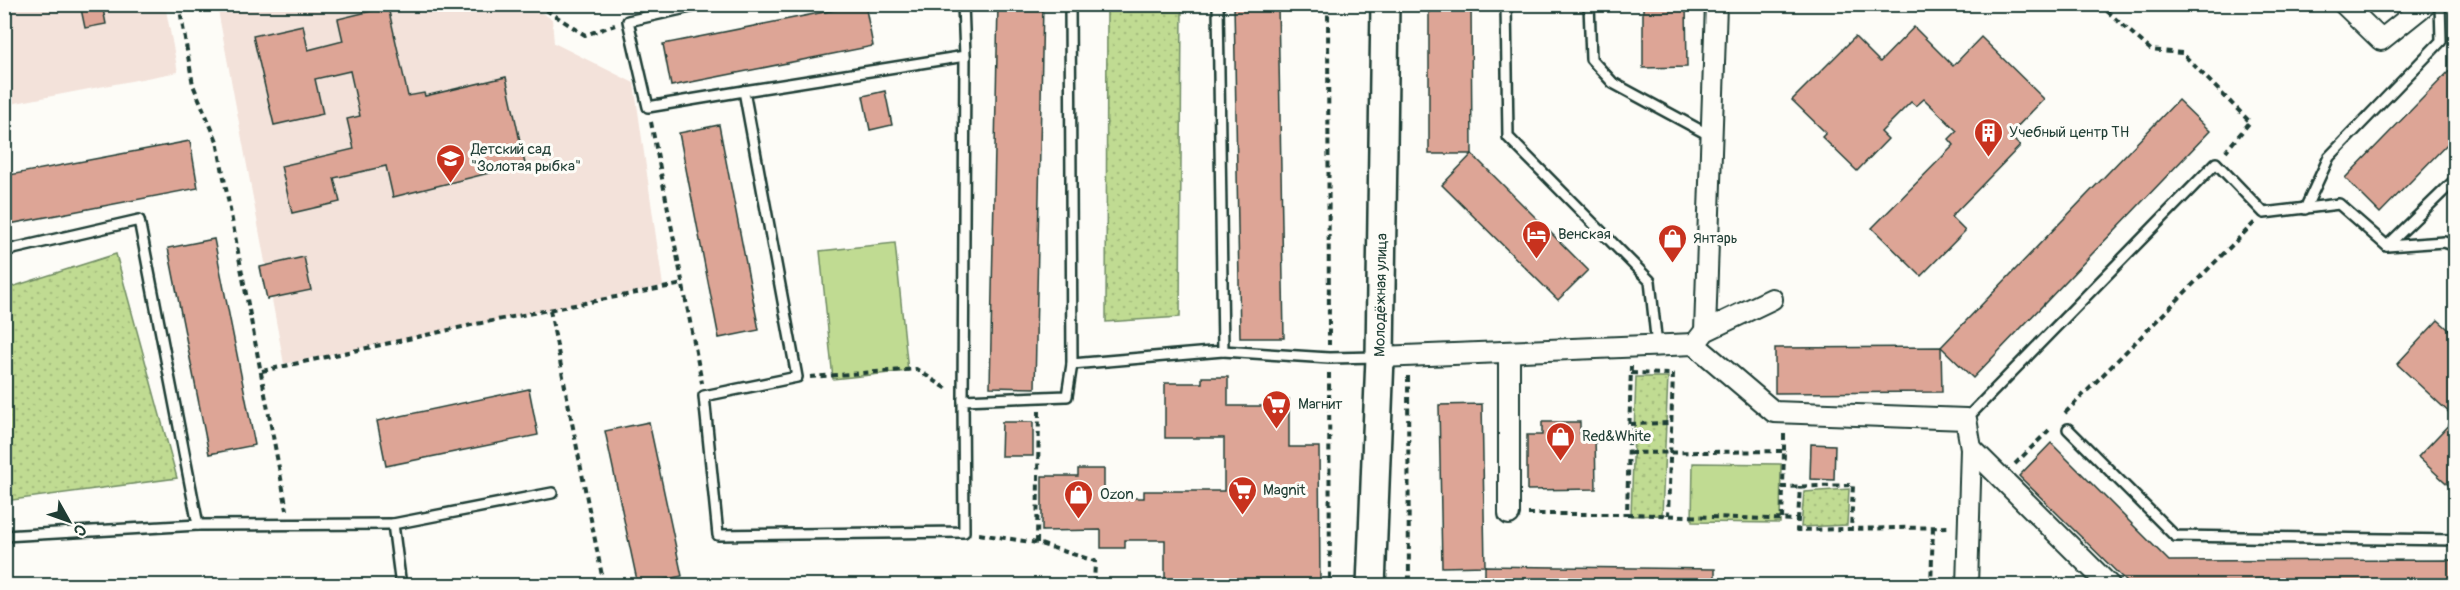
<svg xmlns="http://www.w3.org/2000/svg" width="2460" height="590" font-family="Pangolin,sans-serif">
	<defs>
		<pattern id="park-dots" width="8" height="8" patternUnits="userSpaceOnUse" patternTransform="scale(1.5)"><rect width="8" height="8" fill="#c0db92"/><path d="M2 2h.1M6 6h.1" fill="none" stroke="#a5bd7e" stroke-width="1.8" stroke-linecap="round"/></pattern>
	</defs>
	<rect width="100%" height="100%" fill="#fdfcf7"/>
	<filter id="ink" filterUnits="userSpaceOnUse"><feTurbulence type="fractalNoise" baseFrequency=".0167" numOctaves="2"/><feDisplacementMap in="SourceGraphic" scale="12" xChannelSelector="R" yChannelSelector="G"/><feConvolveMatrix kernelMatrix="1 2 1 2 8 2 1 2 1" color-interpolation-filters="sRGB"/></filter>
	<g filter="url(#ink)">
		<g fill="#f3e2da">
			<path d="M 527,4 L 552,19 L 554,43 L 634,83 L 663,286 L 284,364 L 217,5 Z"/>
			<path d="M 5,5 L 165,5 L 178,72 L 5,105 Z"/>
		</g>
		<g fill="url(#park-dots)" stroke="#708c63" stroke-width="1.5">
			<path d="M 1107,5 L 1182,5 L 1180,317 L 1106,322 Z"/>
			<path d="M 116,254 L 177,478 L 5,501 L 5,289 Z"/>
			<path d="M 1636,377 L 1668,377 L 1662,515 L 1631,516 Z"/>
			<path d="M 1849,489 L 1847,525 L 1801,527 L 1804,492 Z"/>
		</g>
		<g fill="#c0db92" stroke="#708c63" stroke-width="1.5">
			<path d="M 895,243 L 908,371 L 833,379 L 820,251 Z"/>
			<path d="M 1693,463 L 1781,464 L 1780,523 L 1692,522 Z"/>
		</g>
		<g fill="#dda596" stroke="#1f3d34" stroke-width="1.5">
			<path d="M 80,4 L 102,4 L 106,24 L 85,28 Z"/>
			<path d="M 865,4 L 873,46 L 671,86 L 663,44 Z"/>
			<path d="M 998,4 L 1043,4 L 1035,388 L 990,387 Z"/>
			<path d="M 1234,4 L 1278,4 L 1284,338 L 1240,338 Z"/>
			<path d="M 1429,4 L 1471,4 L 1472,154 L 1429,154 Z"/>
			<path d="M 1643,4 L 1686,4 L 1687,67 L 1643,68 Z"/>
			<path d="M 388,7 L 408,96 L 424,93 L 425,96 L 506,77 L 525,164 L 393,197 L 386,166 L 334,178 L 340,202 L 292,213 L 281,166 L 354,149 L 347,119 L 360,116 L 350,71 L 315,79 L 323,114 L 274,125 L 253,36 L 303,25 L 308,50 L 343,41 L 338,19 Z"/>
			<path d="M 1914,27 L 1953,66 L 1981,37 L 2044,99 L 2009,135 L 2020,146 L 1951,217 L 1965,231 L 1921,276 L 1872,228 L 1954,145 L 1949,139 L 1957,131 L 1924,99 L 1916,106 L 1911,102 L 1881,132 L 1888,139 L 1857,171 L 1822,137 L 1826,133 L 1792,100 L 1855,37 L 1880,62 Z"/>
			<path d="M 2456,64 L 2456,135 L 2380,213 L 2345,178 Z"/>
			<path d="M 885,91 L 892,125 L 870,130 L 863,96 Z"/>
			<path d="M 2178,100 L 2210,131 L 1973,378 L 1941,347 Z"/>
			<path d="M 719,125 L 759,330 L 719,338 L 679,133 Z"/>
			<path d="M 190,141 L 198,188 L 4,225 L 4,176 Z"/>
			<path d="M 1472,154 L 1588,270 L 1558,300 L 1442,185 Z"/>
			<path d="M 214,239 L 255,445 L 209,454 L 168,248 Z"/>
			<path d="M 304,257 L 311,290 L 267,299 L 260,267 Z"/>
			<path d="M 2438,320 L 2456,336 L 2456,492 L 2418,457 L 2455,418 L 2397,364 Z"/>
			<path d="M 1941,347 L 1942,392 L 1775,393 L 1775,348 Z"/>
			<path d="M 1202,377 L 1228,377 L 1228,406 L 1268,406 L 1268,399 L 1289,399 L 1289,447 L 1319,447 L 1320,585 L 1165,585 L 1165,540 L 1125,540 L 1125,548 L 1101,548 L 1101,530 L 1042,531 L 1042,476 L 1078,476 L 1078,469 L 1104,469 L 1104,498 L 1144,498 L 1144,491 L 1224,491 L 1224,438 L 1165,438 L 1165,383 L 1202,383 Z"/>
			<path d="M 529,389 L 538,435 L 386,466 L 377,421 Z"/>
			<path d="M 1482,404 L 1485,566 L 1442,567 L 1439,405 Z"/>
			<path d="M 649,422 L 682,576 L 638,585 L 605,431 Z"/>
			<path d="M 1002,422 L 1033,422 L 1033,456 L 1001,456 Z"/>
			<path d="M 1542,422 L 1580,422 L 1580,434 L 1595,434 L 1596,489 L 1527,490 L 1527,435 L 1542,435 Z"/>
			<path d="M 2051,443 L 2169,561 L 2456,560 L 2456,585 L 2130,585 L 2019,476 Z"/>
			<path d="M 1811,444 L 1835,445 L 1834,480 L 1810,479 Z"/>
			<path d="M 1485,566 L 1715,569 L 1715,585 L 1485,585 Z"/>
		</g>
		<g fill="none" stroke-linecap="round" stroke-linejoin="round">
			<defs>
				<g id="lane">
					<path d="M 704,4 L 628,21 L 648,107 L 744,91"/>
					<path d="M 963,4 L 965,56 L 744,91 L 797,377 L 704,396 L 718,535 L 964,532 L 963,400 L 1067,396 L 1072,364"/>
					<path d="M 1070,4 L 1072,364 L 1223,351 L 1218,4"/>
					<path d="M 1506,4 L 1508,137 L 1650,281 L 1657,346"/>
					<path d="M 1589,4 L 1591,59 L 1613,83 L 1711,136"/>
					<path d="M 2305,209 L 2329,157 L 2441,41 L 2440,4"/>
					<path d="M 2387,246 L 2444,242 L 2456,246"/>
					<path d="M 4,251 L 139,220 L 198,525 L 4,536"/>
					<path d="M 1223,351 L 1329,358 L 1378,357"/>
					<path d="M 963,400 L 965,56"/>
					<path d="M 1966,419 L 2216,163 L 2264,213 L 2339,204 L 2387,246 L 2456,179"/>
					<path d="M 2068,429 L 2175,536 L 2456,540"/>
					<path d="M 198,525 L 393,524"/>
					<path d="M 401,586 L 393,524 L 552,493"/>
				</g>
				<g id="street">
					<path d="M 2344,4 L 2381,40 L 2426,4"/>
					<path d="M 1705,331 L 1716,4"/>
					<path d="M 1698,340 L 1705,331 L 1772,299"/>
					<path d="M 1380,357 L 1694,344 L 1774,412 L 1966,419 L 1971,448 L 1967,586"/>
					<path d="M 1971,448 L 2110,586"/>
					<path d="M 1509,514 L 1509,353"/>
				</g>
				<path id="secondary" d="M 1371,586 L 1380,357 L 1385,4"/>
			</defs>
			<use href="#lane" stroke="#1f3d34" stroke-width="14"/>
			<use href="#street" stroke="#1f3d34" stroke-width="24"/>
			<use href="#secondary" stroke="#1f3d34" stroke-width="32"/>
			<g stroke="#1f3d34" stroke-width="4" stroke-dasharray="6 4.5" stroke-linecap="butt">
				<path d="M 179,4 L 193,85 L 217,141 L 287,510"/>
				<path d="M 537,4 L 585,35 L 615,25"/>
				<path d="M 1328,4 L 1329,345"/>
				<path d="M 2099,4 L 2151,50 L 2182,53 L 2250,122 L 2226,151"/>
				<path d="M 651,122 L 702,383"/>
				<path d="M 550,310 L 604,586"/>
				<path d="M 262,371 L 476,324 L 683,284"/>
				<path d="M 1329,373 L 1330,586"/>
				<path d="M 1631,373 L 1673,374 L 1668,515"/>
				<path d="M 1408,376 L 1409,586"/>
				<path d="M 810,377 L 916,369 L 949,390"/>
				<path d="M 2065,413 L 2255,222"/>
				<path d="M 1630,424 L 1672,423"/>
				<path d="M 1784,434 L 1784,451"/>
				<path d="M 1629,453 L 1784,451 L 1783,487 L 1853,485 L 1851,529"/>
				<path d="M 2015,464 L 2052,427"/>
				<path d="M 1528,514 L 1627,514 L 1631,366"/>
				<path d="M 1627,514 L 1798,520 L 1797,530 L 1948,527"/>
				<path d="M 1782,519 L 1783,487"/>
				<path d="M 1798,520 L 1800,486"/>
				<path d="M 979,534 L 1037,543 L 1095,561 L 1094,586"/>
				<path d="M 1037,543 L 1039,411"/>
				<path d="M 1931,586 L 1933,527"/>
			</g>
			<use href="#lane" stroke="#fdfcf7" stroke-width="9"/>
			<use href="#street" stroke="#fdfcf7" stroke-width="20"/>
			<use href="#secondary" stroke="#fdfcf7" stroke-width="27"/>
		</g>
	</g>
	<defs>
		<symbol id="building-pin" viewBox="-11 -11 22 30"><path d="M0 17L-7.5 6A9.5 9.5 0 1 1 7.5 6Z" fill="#c8321e" stroke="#fdfcf7"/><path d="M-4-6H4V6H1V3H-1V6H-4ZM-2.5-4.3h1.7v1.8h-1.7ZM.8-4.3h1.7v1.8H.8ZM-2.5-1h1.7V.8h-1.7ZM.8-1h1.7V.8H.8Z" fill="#fff"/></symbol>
		<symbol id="school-pin" viewBox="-11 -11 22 30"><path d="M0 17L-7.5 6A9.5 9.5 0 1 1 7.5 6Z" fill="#c8321e" stroke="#fdfcf7"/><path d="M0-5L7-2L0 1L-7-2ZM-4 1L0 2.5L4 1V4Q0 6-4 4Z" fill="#fff"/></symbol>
		<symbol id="hotel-pin" viewBox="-11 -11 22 30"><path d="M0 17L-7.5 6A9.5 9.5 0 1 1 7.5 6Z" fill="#c8321e" stroke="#fdfcf7"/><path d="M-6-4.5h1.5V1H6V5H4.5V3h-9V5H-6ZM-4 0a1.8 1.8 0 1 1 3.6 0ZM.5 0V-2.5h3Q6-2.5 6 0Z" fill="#fff"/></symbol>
		<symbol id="shop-pin" viewBox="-11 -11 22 30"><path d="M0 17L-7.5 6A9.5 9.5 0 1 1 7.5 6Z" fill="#c8321e" stroke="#fdfcf7"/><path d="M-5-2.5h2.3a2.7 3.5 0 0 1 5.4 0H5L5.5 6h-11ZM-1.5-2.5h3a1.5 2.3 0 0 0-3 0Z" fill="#fff"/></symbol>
		<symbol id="supermarket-pin" viewBox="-11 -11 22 30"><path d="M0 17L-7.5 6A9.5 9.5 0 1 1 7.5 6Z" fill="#c8321e" stroke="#fdfcf7"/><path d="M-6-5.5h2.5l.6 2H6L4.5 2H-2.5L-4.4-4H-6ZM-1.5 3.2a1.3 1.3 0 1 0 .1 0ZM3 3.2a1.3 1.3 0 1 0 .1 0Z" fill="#fff"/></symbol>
	</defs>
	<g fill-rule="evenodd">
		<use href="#building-pin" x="1972" y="116" width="33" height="45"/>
		<use href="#school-pin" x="434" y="142" width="33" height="45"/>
		<use href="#hotel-pin" x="1520" y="218" width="33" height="45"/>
		<use href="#shop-pin" x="1656" y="222" width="33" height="45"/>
		<use href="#supermarket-pin" x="1260" y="388" width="33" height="45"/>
		<use href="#shop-pin" x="1544" y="420" width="33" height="45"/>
		<use href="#supermarket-pin" x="1226" y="474" width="33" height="45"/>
		<use href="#shop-pin" x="1062" y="478" width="33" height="45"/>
	</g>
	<g text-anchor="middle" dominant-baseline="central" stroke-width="6" stroke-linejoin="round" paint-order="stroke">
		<g font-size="15" fill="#1f3d34" stroke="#fdfcf7" text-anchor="start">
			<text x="2009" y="132">Учебный центр ТН</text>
			<text x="471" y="149">Детский сад<tspan x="471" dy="17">"Золотая рыбка"</tspan></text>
			<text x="1558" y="234">Венская</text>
			<text x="1693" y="238">Янтарь</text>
			<text x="1298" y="404">Магнит</text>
			<text x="1582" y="436">Red&amp;White</text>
			<text x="1263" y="490">Magnit</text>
			<text x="1100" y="494">Ozon</text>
		</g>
		<g font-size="15" fill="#1f3d34" stroke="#fdfcf7">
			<text transform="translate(1381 295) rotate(-89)">Молодёжная улица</text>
		</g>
	</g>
	<rect width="2460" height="590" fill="none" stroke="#fdfcf7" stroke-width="24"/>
	<rect x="12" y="12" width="2436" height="566" fill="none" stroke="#1f3d34" stroke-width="2" filter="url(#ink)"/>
	<g transform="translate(69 521) rotate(130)" stroke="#fdfcf7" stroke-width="4.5" paint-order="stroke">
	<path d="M0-4.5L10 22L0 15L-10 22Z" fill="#1f3d34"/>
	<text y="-9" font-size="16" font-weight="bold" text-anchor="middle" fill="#1f3d34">С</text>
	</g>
</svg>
